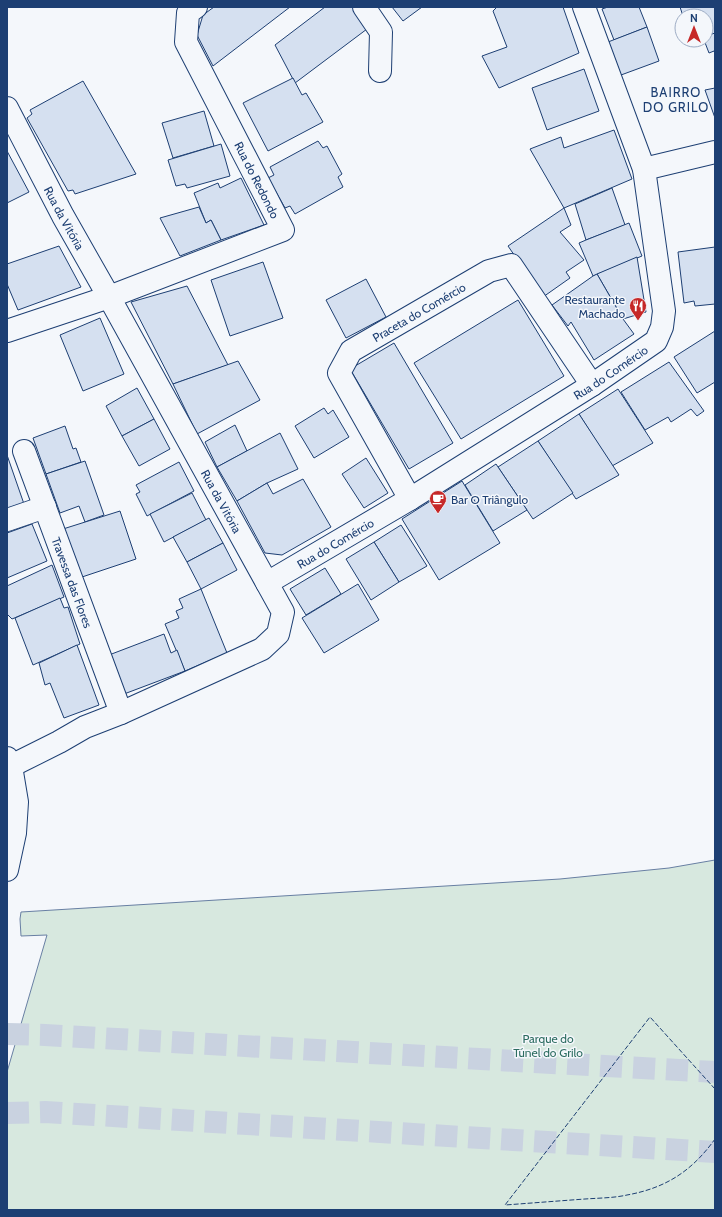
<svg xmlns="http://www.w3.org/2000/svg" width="722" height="1217" font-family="Cabin,sans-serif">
	<rect width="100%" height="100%" fill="#f4f7fb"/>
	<path fill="#d7e8df" stroke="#687fa3" d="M 715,860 L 715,1210 L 7,1210 L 7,1072 L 47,935 L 21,936 L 20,919 L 21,912 L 560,879 L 669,868 Z"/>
	<g fill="#d5e0f0" stroke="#1d3f73">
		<path d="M 214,7 L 290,7 L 213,66 L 197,35 L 203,15 Z"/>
		<path d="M 325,7 L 358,7 L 371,26 L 295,83 L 275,45 Z"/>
		<path d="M 392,7 L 422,7 L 403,21 Z"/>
		<path d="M 497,7 L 563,7 L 579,53 L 499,88 L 482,56 L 507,47 L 493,11 Z"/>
		<path d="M 608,7 L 639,7 L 647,27 L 614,40 L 602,9 Z"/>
		<path d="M 680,7 L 715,7 L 715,33 L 706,36 L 706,16 L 683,16 Z"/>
		<path d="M 647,27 L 659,61 L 621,75 L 608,42 Z"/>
		<path d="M 715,33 L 715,54 L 714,51 L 709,53 L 704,40 L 706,40 L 706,36 Z"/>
		<path d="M 584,69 L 599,111 L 547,130 L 532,88 Z"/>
		<path d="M 293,78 L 302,95 L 306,93 L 323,122 L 268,151 L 243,103 Z"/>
		<path d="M 83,81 L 136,174 L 75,194 L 73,190 L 68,191 L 27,118 L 32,114 L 30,110 Z"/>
		<path d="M 715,88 L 715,118 L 705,90 Z"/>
		<path d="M 204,111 L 214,146 L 173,158 L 162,123 Z"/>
		<path d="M 614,130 L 632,179 L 564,208 L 530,149 L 561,137 L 564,148 Z"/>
		<path d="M 318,141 L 323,148 L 327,146 L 342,174 L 338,177 L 343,187 L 295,214 L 290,206 L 285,208 L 268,178 L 274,175 L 270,167 Z"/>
		<path d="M 221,144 L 230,176 L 187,188 L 185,184 L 176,186 L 168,160 Z"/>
		<path d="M 7,151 L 29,192 L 7,203 Z"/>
		<path d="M 241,178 L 264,225 L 221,240 L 211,220 L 206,223 L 194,193 L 218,183 L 220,188 Z"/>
		<path d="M 612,188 L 625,225 L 586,240 L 575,204 Z"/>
		<path d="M 199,207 L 206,223 L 211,220 L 221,240 L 180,256 L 160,218 Z"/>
		<path d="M 564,208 L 571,225 L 560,232 L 584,260 L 566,272 L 570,278 L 543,297 L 508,246 Z"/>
		<path d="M 629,223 L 642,256 L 593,276 L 579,243 L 586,240 Z"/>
		<path d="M 59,246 L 81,287 L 18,310 L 7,284 L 7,264 Z"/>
		<path d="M 715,247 L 715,304 L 695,306 L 694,301 L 684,303 L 678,252 Z"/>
		<path d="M 637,257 L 646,312 L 623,319 L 597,274 Z"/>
		<path d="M 263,262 L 283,318 L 230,336 L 211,280 Z"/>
		<path d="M 597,274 L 623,319 L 634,334 L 594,360 L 571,322 L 568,326 L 552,305 L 593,276 Z"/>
		<path d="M 366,279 L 386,317 L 346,338 L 326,300 Z"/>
		<path d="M 187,286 L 228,365 L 173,384 L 131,302 Z"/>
		<path d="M 518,300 L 564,376 L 461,439 L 414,363 Z"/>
		<path d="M 100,318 L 124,374 L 83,391 L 60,335 Z"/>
		<path d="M 715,331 L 715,382 L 697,393 L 674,357 Z"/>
		<path d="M 394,343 L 453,443 L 409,469 L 350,369 Z"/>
		<path d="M 238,361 L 260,400 L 197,434 L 173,384 Z"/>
		<path d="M 669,362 L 704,411 L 697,416 L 691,409 L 671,422 L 668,417 L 645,430 L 621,392 Z"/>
		<path d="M 137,388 L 154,419 L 122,436 L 106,406 Z"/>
		<path d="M 618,389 L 653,443 L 612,466 L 579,414 Z"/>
		<path d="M 324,408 L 328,414 L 333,410 L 349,437 L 314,458 L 295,426 Z"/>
		<path d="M 579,414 L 619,475 L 576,499 L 538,441 Z"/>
		<path d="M 154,419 L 170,449 L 139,466 L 122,436 Z"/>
		<path d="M 235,425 L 247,451 L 217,467 L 205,442 Z"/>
		<path d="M 65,426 L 73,449 L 76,448 L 81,462 L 46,474 L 33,438 Z"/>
		<path d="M 280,433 L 298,469 L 267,483 L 237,501 L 217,467 Z"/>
		<path d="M 538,441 L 573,493 L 533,519 L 498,467 Z"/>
		<path d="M 7,455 L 24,504 L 7,510 Z"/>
		<path d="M 366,458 L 388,493 L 364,508 L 342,474 Z"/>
		<path d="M 85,461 L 104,515 L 85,522 L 79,506 L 60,513 L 46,474 Z"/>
		<path d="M 179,462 L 194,491 L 147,516 L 136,494 L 140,492 L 136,485 Z"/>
		<path d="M 496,464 L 527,510 L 493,531 L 465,485 Z"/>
		<path d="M 303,479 L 331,527 L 282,555 L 265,553 L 237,501 L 267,483 L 273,494 Z"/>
		<path d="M 462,481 L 500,543 L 439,580 L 402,519 Z"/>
		<path d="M 192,493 L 206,520 L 164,542 L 150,514 Z"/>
		<path d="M 120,511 L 136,559 L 79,578 L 63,529 Z"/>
		<path d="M 209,518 L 223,543 L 187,562 L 173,537 Z"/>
		<path d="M 32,524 L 47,561 L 7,578 L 7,533 Z"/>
		<path d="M 401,525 L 427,566 L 399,582 L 374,542 Z"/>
		<path d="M 374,542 L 399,582 L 371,600 L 346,559 Z"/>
		<path d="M 223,543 L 237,570 L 201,589 L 187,562 Z"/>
		<path d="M 52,565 L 64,597 L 12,619 L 7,614 L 7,586 Z"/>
		<path d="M 325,568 L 341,594 L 306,615 L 290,589 Z"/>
		<path d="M 358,584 L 379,620 L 324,653 L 302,618 Z"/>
		<path d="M 201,589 L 227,653 L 185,671 L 165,624 L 179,618 L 176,611 L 183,608 L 179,599 Z"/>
		<path d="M 60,598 L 64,608 L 68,607 L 80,644 L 33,665 L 15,618 Z"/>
		<path d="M 164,634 L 171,653 L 177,650 L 185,671 L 124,694 L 109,655 Z"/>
		<path d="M 77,645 L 99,705 L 64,718 L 50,683 L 45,685 L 39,663 Z"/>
	</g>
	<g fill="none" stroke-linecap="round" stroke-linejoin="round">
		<g stroke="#c9d2e0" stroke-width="22" stroke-dasharray="22 11" stroke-linecap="butt">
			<path d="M 7,1034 L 45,1035 L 715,1072"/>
			<path d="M 7,1113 L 45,1112 L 715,1152"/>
		</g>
		<defs>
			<g id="minor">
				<path d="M 364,7 L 381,32 L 380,71"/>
				<path id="s1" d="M 7,108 L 63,216 L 109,297 L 283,612 L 278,634 L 262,649 L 121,713 L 85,727 L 59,742 L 11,766"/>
				<path d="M 644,169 L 715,152"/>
				<path d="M 7,331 L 109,297 L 283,230 L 186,42 L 188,13 L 196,7"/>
				<path id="s2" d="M 24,451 L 121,713"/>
				<path id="s3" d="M 410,499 L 339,373 L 351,351 L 489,271 L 511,265 L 592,385"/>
				<path d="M 7,520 L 45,507"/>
				<path id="s4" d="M 267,583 L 410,499 L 592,385 L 656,341 L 662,327 L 664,311 L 644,169 L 584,7"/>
			</g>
			<path id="tertiary" d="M 7,758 L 11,766 L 17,802 L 15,833 L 7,870"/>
		</defs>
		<use href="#minor" stroke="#1d3f73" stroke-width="24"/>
		<use href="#tertiary" stroke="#1d3f73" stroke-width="24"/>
		<use href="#minor" stroke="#f4f7fb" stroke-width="22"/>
		<use href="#tertiary" stroke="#f4f7fb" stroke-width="22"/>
		<path stroke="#1d3f73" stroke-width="1" stroke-dasharray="5 2" stroke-linecap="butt" d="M 715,1089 L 650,1017 L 505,1205 C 532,1203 558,1201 585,1199 C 599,1198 614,1198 627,1195 C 666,1188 692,1171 715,1139"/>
	</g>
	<defs>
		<symbol id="restaurant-pin" viewBox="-11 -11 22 30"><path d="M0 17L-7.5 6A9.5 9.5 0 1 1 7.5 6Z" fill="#c62828" stroke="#f4f7fb"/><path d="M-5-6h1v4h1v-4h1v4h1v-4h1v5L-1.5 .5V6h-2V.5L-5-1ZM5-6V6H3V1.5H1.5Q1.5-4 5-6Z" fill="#fff"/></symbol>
		<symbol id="cafe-pin" viewBox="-11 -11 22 30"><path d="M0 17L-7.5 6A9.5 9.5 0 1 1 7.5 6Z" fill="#c62828" stroke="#f4f7fb"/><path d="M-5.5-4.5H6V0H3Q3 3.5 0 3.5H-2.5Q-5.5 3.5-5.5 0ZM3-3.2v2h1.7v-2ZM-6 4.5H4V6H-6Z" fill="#fff"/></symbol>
	</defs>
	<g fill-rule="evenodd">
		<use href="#restaurant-pin" x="628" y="296" width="20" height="27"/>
		<use href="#cafe-pin" x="428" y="489" width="20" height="27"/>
	</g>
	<g text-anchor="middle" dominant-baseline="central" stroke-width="3" stroke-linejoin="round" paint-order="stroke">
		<g font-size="12" fill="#1d3f73" stroke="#f4f7fb">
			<text transform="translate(257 180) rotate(63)">Rua do Redondo</text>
			<text stroke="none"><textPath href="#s1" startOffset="124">Rua da Vitória</textPath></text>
			<text stroke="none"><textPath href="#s3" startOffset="248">Praceta do Comércio</textPath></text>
			<text stroke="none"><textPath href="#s4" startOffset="403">Rua do Comércio</textPath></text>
			<text stroke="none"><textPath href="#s1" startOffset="448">Rua da Vitória</textPath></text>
			<text stroke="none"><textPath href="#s4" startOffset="79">Rua do Comércio</textPath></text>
			<text stroke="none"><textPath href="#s2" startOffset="140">Travessa das Flores</textPath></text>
		</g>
		<g font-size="12" fill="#1d3f73" stroke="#f4f7fb" text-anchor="end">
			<text x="625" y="299">Restaurante<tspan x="625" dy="14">Machado</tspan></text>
			<text x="451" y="499" text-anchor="start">Bar O Triângulo</text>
		</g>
		<g font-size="12" fill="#2c6c60" stroke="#f4f7fb">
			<text x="548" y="1038">Parque do<tspan x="548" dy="14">Túnel do Grilo</tspan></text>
		</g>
		<g font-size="13" letter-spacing="1" fill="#1d3f73" stroke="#f4f7fb">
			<text x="676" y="92">BAIRRO<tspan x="676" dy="15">DO GRILO</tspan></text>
		</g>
	</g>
	<rect width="722" height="1217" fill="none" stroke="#1d3f73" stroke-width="16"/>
	<g transform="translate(694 28)"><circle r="19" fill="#f4f7fb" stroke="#9eadc5"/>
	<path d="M0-3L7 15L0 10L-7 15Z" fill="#c62828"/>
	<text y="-6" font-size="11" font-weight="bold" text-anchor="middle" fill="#1d3f73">N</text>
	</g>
</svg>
